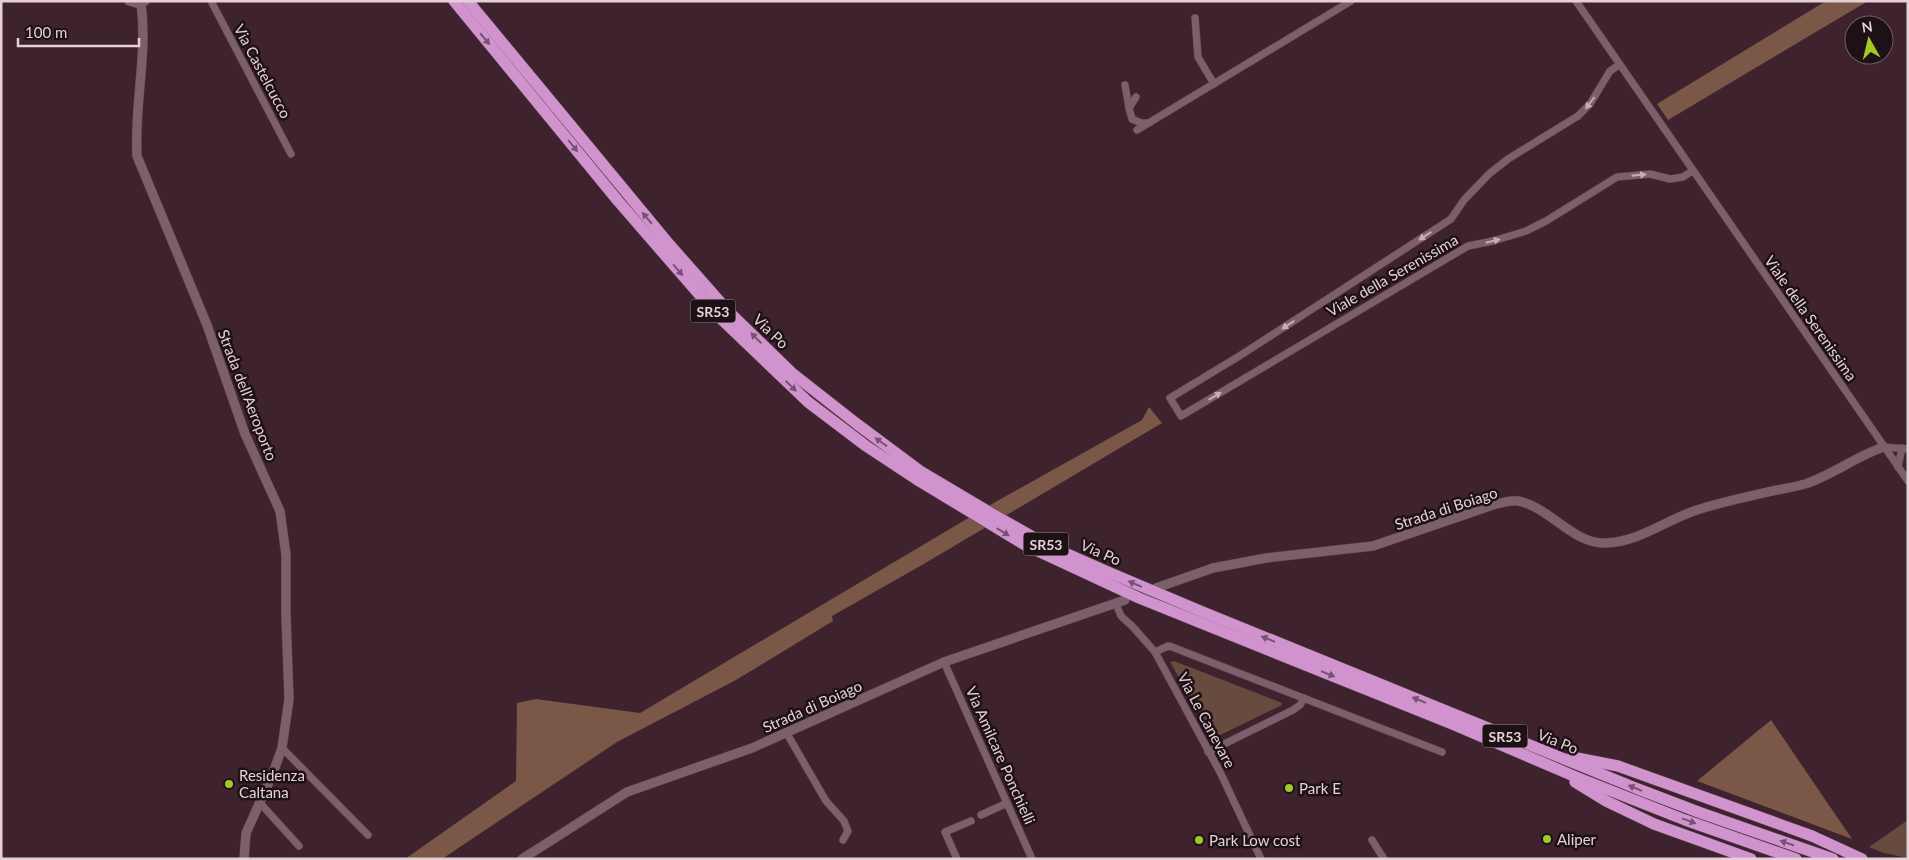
<svg xmlns="http://www.w3.org/2000/svg" width="1909" height="860" font-family="Lato,sans-serif">
	<rect width="100%" height="100%" fill="#3e232f"/>
	<g fill="#674b3e">
		<path d="M 1174,661 L 1282,703 L 1282,705 L 1214,738 L 1170,662 Z"/>
		<path d="M 1908,820 L 1908,858 L 1884,853 L 1869,847 Z"/>
	</g>
	<g fill="#7a5747">
		<path d="M 1826,1 L 1868,1 L 1668,120 L 1657,104 Z"/>
		<path d="M 1149,407 L 1162,423 L 922,565 L 832,616 L 833,621 L 736,680 L 617,742 L 442,859 L 405,859 L 516,781 L 517,703 L 536,699 L 640,713 L 997,501 L 1142,420 Z"/>
		<path d="M 1771,720 L 1852,839 L 1697,781 Z"/>
	</g>
	<g fill="none" stroke-linecap="round" stroke-linejoin="round">
		<defs>
			<g id="minor">
				<path d="M 211,1 L 291,154"/>
				<path d="M 1576,1 L 1908,481"/>
				<path d="M 1195,18 L 1198,57 L 1214,84"/>
				<path d="M 1619,65 L 1610,71 L 1590,104 L 1578,116 L 1508,159 L 1489,174 L 1464,200 L 1451,219 L 1241,355 L 1170,398 L 1181,416 L 1468,246 L 1493,241 L 1526,231 L 1546,221 L 1617,177 L 1650,174 L 1670,179 L 1683,177 L 1692,171"/>
				<path d="M 1125,85 L 1129,108"/>
				<path d="M 1136,97 L 1129,108 L 1132,119 L 1141,123 L 1148,123"/>
				<path d="M 1137,130 L 1351,1"/>
				<path d="M 1884,447 L 1908,449"/>
				<path d="M 1898,467 L 1902,448"/>
				<path d="M 1116,604 L 1121,616 L 1133,627 L 1155,652 L 1220,772 L 1261,859"/>
				<path d="M 1155,652 L 1168,646 L 1172,647 L 1442,752"/>
				<path d="M 944,662 L 1032,859"/>
				<path d="M 786,732 L 826,801 L 844,821 L 848,831 L 843,840"/>
				<path d="M 282,748 L 368,835"/>
				<path d="M 1208,752 L 1293,710 L 1300,705 L 1304,698"/>
				<path d="M 260,803 L 299,846"/>
				<path d="M 981,815 L 1007,803"/>
				<path d="M 1372,840 L 1384,859"/>
				<path d="M 957,859 L 945,832 L 971,821"/>
			</g>
			<g id="tertiary">
				<path d="M 129,1 L 136,3 L 145,1"/>
				<path d="M 141,3 C 148,54 134,104 137,156 L 207,325 L 245,434 L 280,511 L 286,555 L 286,616 L 289,699 L 282,748 L 273,773 L 246,833 L 244,859"/>
				<path d="M 1156,588 L 1213,568 L 1266,558 L 1373,546 L 1496,504 C 1502,503 1511,500 1518,501 C 1550,507 1572,544 1606,543 C 1638,542 1665,521 1694,511 C 1720,502 1746,497 1772,491 C 1783,489 1794,487 1805,484 C 1833,475 1856,456 1884,447"/>
				<path d="M 522,859 L 627,792 L 752,748 L 944,662 L 1125,600"/>
			</g>
			<g id="trunk">
				<path d="M 454,1 L 618,201 L 717,315 L 808,402 L 866,446 L 916,479 L 1025,545 L 1139,598 L 1452,724 L 1576,777 L 1685,820 L 1796,859"/>
				<path d="M 468,1 L 669,244 L 729,312 L 792,373 L 857,424 L 920,471 L 989,512 L 1047,545 L 1108,572 L 1198,610 L 1638,789 L 1701,813 L 1833,859"/>
				<path d="M 1572,757 L 1618,766 L 1812,836 L 1862,859"/>
				<path d="M 1575,782 L 1606,801 L 1654,824 L 1751,859"/>
			</g>
		</defs>
		<use href="#minor" stroke="#5a424d" stroke-width="8"/>
		<use href="#tertiary" stroke="#5a424d" stroke-width="10"/>
		<use href="#trunk" stroke="#5a424d" stroke-width="12"/>
		<use href="#minor" stroke="#7d5e6b" stroke-width="7"/>
		<use href="#tertiary" stroke="#7d5e6b" stroke-width="9"/>
		<use href="#trunk" stroke="#d193ce" stroke-width="11"/>
	</g>
	<defs><path id="oneway-solid" d="M-6-.8H1V-3.2L6.5 0L1 3.2V.8H-6Z" transform="scale(1.25)"/></defs>
	<g fill="#775272">
		<use href="#oneway-solid" transform="translate(485 39) rotate(50)"/>
		<use href="#oneway-solid" transform="translate(573 146) rotate(51)"/>
		<use href="#oneway-solid" transform="translate(647 218) rotate(-130)"/>
		<use href="#oneway-solid" transform="translate(678 270) rotate(49)"/>
		<use href="#oneway-solid" transform="translate(756 338) rotate(-136)"/>
		<use href="#oneway-solid" transform="translate(791 386) rotate(44)"/>
		<use href="#oneway-solid" transform="translate(881 442) rotate(-144)"/>
		<use href="#oneway-solid" transform="translate(1003 532) rotate(31)"/>
		<use href="#oneway-solid" transform="translate(1135 584) rotate(-157)"/>
		<use href="#oneway-solid" transform="translate(1268 639) rotate(-158)"/>
		<use href="#oneway-solid" transform="translate(1328 674) rotate(22)"/>
		<use href="#oneway-solid" transform="translate(1419 700) rotate(-158)"/>
		<use href="#oneway-solid" transform="translate(1635 788) rotate(-158)"/>
		<use href="#oneway-solid" transform="translate(1689 821) rotate(20)"/>
		<use href="#oneway-solid" transform="translate(1787 843) rotate(-161)"/>
	</g>
	<g fill="#c5aeb7">
		<use href="#oneway-solid" transform="translate(1590 103) rotate(127)"/>
		<use href="#oneway-solid" transform="translate(1639 175) rotate(-6)"/>
		<use href="#oneway-solid" transform="translate(1425 236) rotate(147)"/>
		<use href="#oneway-solid" transform="translate(1493 241) rotate(-14)"/>
		<use href="#oneway-solid" transform="translate(1288 325) rotate(147)"/>
		<use href="#oneway-solid" transform="translate(1215 396) rotate(-31)"/>
	</g>
	<g fill="#a3c927" stroke="#1d1116" stroke-width="2">
		<circle cx="229" cy="784" r="5"/>
		<circle cx="1289" cy="788" r="5"/>
		<circle cx="1547" cy="839" r="5"/>
		<circle cx="1199" cy="840" r="5"/>
	</g>
	<g text-anchor="middle" dominant-baseline="central" stroke-width="5" stroke-linejoin="round" paint-order="stroke">
		<g fill="#1d1116" stroke="#a8979e" stroke-width="1">
			<rect x="690.5" y="299.5" width="45" height="23" rx="4"/>
			<rect x="1023.5" y="532.5" width="45" height="23" rx="4"/>
			<rect x="1482.5" y="724.5" width="45" height="23" rx="4"/>
		</g>
		<g font-size="14" font-weight="bold" fill="#e4d1d8">
			<text x="713" y="311">SR53</text>
			<text x="1046" y="544">SR53</text>
			<text x="1505" y="736">SR53</text>
		</g>
		<g font-size="15" fill="#e4d1d8" stroke="#1d1116">
			<text transform="translate(263 71) rotate(62)">Via Castelcucco</text>
			<text transform="translate(1392 275) rotate(-30)">Viale della Serenissima</text>
			<text transform="translate(1811 318) rotate(55)">Viale della Serenissima</text>
			<text transform="translate(771 331) rotate(44)">Via Po</text>
			<text transform="translate(248 395) rotate(69)">Strada dell'Aeroporto</text>
			<text transform="translate(1446 508) rotate(-18)">Strada di Boiago</text>
			<text transform="translate(1101 552) rotate(24)">Via Po</text>
			<text transform="translate(812 706) rotate(-24)">Strada di Boiago</text>
			<text transform="translate(1207 720) rotate(62)">Via Le Canevare</text>
			<text transform="translate(1558 741) rotate(22)">Via Po</text>
			<text transform="translate(1001 755) rotate(66)">Via Amilcare Ponchielli</text>
		</g>
		<g font-size="15" fill="#e4d1d8" stroke="#1d1116" text-anchor="start">
			<text x="239" y="775">Residenza<tspan x="239" dy="17">Caltana</tspan></text>
			<text x="1299" y="788">Park E</text>
			<text x="1557" y="839">Aliper</text>
			<text x="1209" y="840">Park Low cost</text>
		</g>
	</g>
	<rect width="1909" height="860" fill="none" stroke="#e4d1d8" stroke-width="5"/>
	<g transform="translate(1869 40) rotate(352)"><circle r="24" fill="#1d1116" stroke="#6d5e64"/>
	<path d="M0-4L9 19L0 12L-9 19Z" fill="#a3c927"/>
	<text y="-8" font-size="14" font-weight="bold" text-anchor="middle" fill="#e4d1d8">N</text>
	</g>
	<path d="M18 38v8h121v-8" fill="none" stroke="#e4d1d8" stroke-width="2.5"/>
	<text x="25" y="38" font-size="15" fill="#e4d1d8" stroke="#1d1116" stroke-width="4" paint-order="stroke">100 m</text>
</svg>
